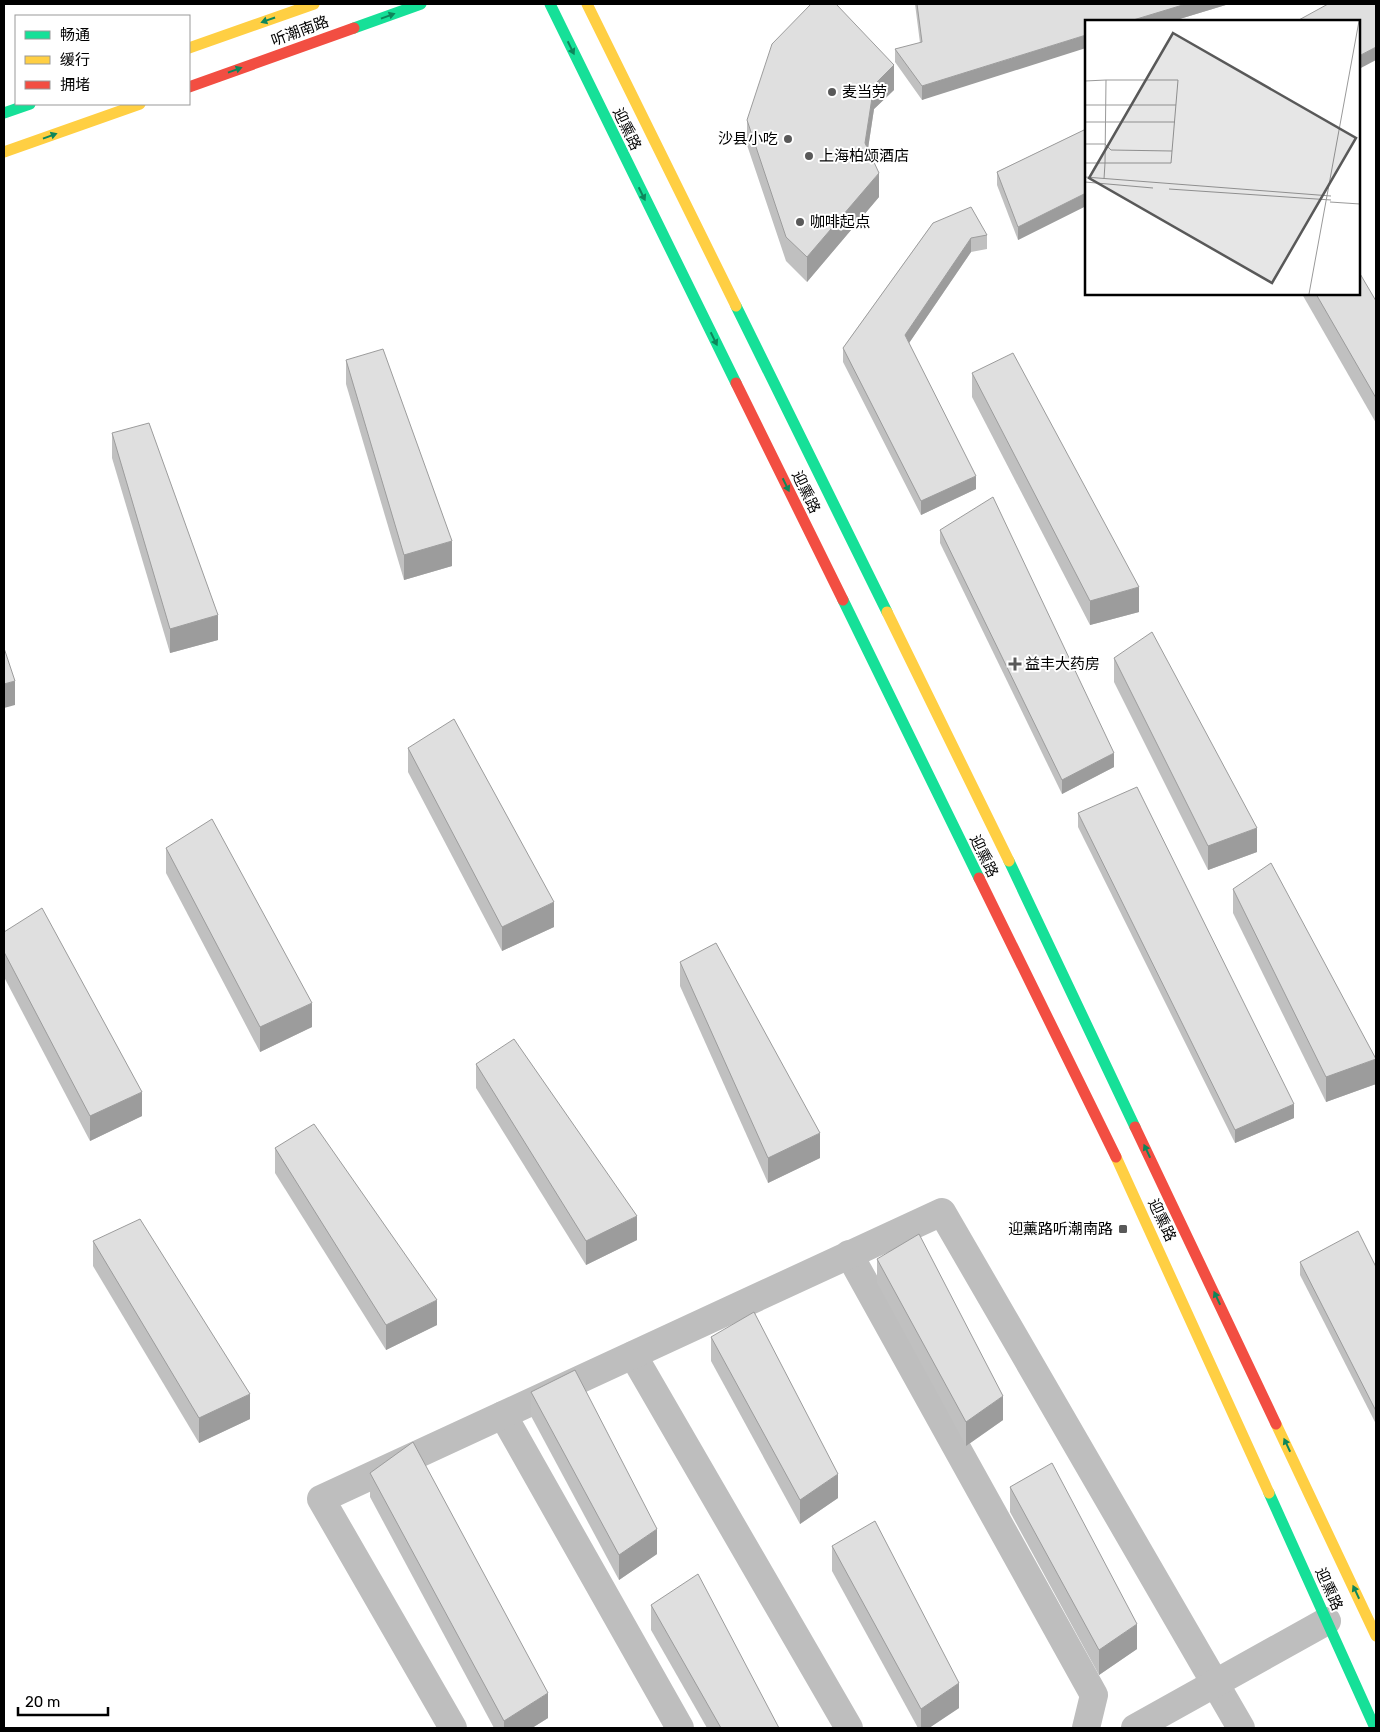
<svg xmlns="http://www.w3.org/2000/svg" width="1380" height="1732" font-family="Rubik,'Noto Sans SC',sans-serif">
	<rect width="100%" height="100%" fill="#fff"/>
	<g fill="none" stroke-linecap="round" stroke-linejoin="round">
		<g stroke="#bebebe" stroke-width="28">
			<path d="M 849,1254 L 1094,1695 L 1086,1728"/>
			<path d="M 633,1355 L 849,1728"/>
			<path d="M 503,1415 L 680,1728"/>
			<path d="M 453,1728 L 321,1499 L 942,1212 L 1241,1728"/>
			<path d="M 1135,1728 L 1327,1621"/>
		</g>
		<g stroke="#16e098" stroke-width="11">
			<path d="M 550,4 L 736,383"/>
			<path d="M 354,28 L 421,4"/>
			<path d="M 4,113 L 30,104"/>
			<path d="M 736,306 L 887,612"/>
			<path d="M 843,600 L 979,878"/>
			<path d="M 1009,861 L 1135,1127"/>
			<path d="M 1269,1493 L 1375,1728"/>
		</g>
		<g stroke="#ffcf43" stroke-width="11">
			<path d="M 587,4 L 736,306"/>
			<path d="M 189,48 L 314,4"/>
			<path d="M 4,152 L 140,104"/>
			<path d="M 887,612 L 1009,861"/>
			<path d="M 1116,1157 L 1269,1493"/>
			<path d="M 1276,1424 L 1376,1636"/>
		</g>
		<g stroke="#f24e42" stroke-width="11">
			<path d="M 189,87 L 354,28"/>
			<path d="M 736,383 L 843,600"/>
			<path d="M 979,878 L 1116,1157"/>
			<path d="M 1135,1127 L 1276,1424"/>
		</g>
	</g>
	<g fill="#c0c0c0">
		<path d="M 915,4 L 1229,4 L 1173,21 L 1086,21 L 922,100 L 895,62 L 895,49 L 920,43 Z"/>
		<path d="M 894,90 L 874,109 L 868,149 L 879,197 L 807,282 L 786,261 L 747,145 L 747,120 Z"/>
		<path d="M 1086,129 L 1086,206 L 1018,240 L 997,185 L 997,172 Z"/>
		<path d="M 933,223 L 987,235 L 987,249 L 971,252 L 909,343 L 976,489 L 921,515 L 843,362 L 843,348 Z"/>
		<path d="M 1302,294 L 1359,294 L 1376,301 L 1376,423 Z"/>
		<path d="M 346,360 L 452,566 L 404,580 L 346,384 Z"/>
		<path d="M 972,373 L 1139,612 L 1090,625 L 972,397 Z"/>
		<path d="M 112,433 L 218,640 L 170,653 L 112,458 Z"/>
		<path d="M 940,530 L 1114,767 L 1062,794 L 940,543 Z"/>
		<path d="M 1114,658 L 1257,852 L 1208,870 L 1114,682 Z"/>
		<path d="M 408,748 L 554,927 L 502,951 L 408,772 Z"/>
		<path d="M 1078,813 L 1294,1118 L 1235,1143 L 1078,827 Z"/>
		<path d="M 166,848 L 312,1027 L 260,1052 L 166,873 Z"/>
		<path d="M 1233,889 L 1376,1084 L 1326,1102 L 1233,913 Z"/>
		<path d="M 4,932 L 142,1116 L 90,1141 L 4,977 Z"/>
		<path d="M 680,962 L 820,1158 L 768,1183 L 680,986 Z"/>
		<path d="M 476,1064 L 637,1240 L 586,1265 L 476,1088 Z"/>
		<path d="M 275,1148 L 437,1325 L 386,1350 L 275,1173 Z"/>
		<path d="M 93,1241 L 250,1419 L 199,1443 L 93,1266 Z"/>
		<path d="M 877,1259 L 1003,1420 L 966,1446 L 877,1283 Z"/>
		<path d="M 1300,1262 L 1376,1267 L 1376,1424 L 1300,1275 Z"/>
		<path d="M 711,1337 L 838,1498 L 800,1524 L 711,1361 Z"/>
		<path d="M 531,1392 L 657,1554 L 619,1580 L 531,1416 Z"/>
		<path d="M 370,1473 L 548,1718 L 532,1728 L 494,1728 L 370,1497 Z"/>
		<path d="M 1010,1487 L 1137,1649 L 1099,1675 L 1010,1512 Z"/>
		<path d="M 832,1546 L 959,1708 L 929,1728 L 918,1728 L 832,1571 Z"/>
		<path d="M 651,1605 L 779,1728 L 707,1728 L 651,1630 Z"/>
	</g>
	<g fill="#9c9c9c">
		<path d="M 1186,4 L 1229,4 L 1173,21 L 1130,21 Z"/>
		<path d="M 1086,35 L 1086,48 L 922,100 L 922,86 Z"/>
		<path d="M 1376,47 L 1376,60 L 1359,69 L 1359,56 Z"/>
		<path d="M 894,65 L 894,90 L 874,109 L 865,168 L 865,143 L 874,85 Z"/>
		<path d="M 879,173 L 879,197 L 807,282 L 807,257 Z"/>
		<path d="M 1086,193 L 1086,206 L 1018,240 L 1018,227 Z"/>
		<path d="M 971,238 L 971,252 L 905,349 L 905,335 Z"/>
		<path d="M 976,476 L 976,489 L 921,515 L 921,501 Z"/>
		<path d="M 452,541 L 452,566 L 404,580 L 404,555 Z"/>
		<path d="M 1139,587 L 1139,612 L 1090,625 L 1090,601 Z"/>
		<path d="M 218,615 L 218,640 L 170,653 L 170,629 Z"/>
		<path d="M 15,681 L 15,705 L 4,708 L 4,684 Z"/>
		<path d="M 1114,753 L 1114,767 L 1062,794 L 1062,780 Z"/>
		<path d="M 1257,828 L 1257,852 L 1208,870 L 1208,846 Z"/>
		<path d="M 554,902 L 554,927 L 502,951 L 502,927 Z"/>
		<path d="M 312,1003 L 312,1027 L 260,1052 L 260,1027 Z"/>
		<path d="M 1376,1059 L 1376,1084 L 1326,1102 L 1326,1077 Z"/>
		<path d="M 142,1092 L 142,1116 L 90,1141 L 90,1116 Z"/>
		<path d="M 1294,1104 L 1294,1118 L 1235,1143 L 1235,1130 Z"/>
		<path d="M 820,1133 L 820,1158 L 768,1183 L 768,1158 Z"/>
		<path d="M 637,1216 L 637,1240 L 586,1265 L 586,1241 Z"/>
		<path d="M 437,1300 L 437,1325 L 386,1350 L 386,1325 Z"/>
		<path d="M 250,1394 L 250,1419 L 199,1443 L 199,1418 Z"/>
		<path d="M 1003,1396 L 1003,1420 L 966,1446 L 966,1422 Z"/>
		<path d="M 838,1474 L 838,1498 L 800,1524 L 800,1500 Z"/>
		<path d="M 657,1529 L 657,1554 L 619,1580 L 619,1555 Z"/>
		<path d="M 1137,1624 L 1137,1649 L 1099,1675 L 1099,1650 Z"/>
		<path d="M 959,1683 L 959,1708 L 929,1728 L 921,1728 L 921,1709 Z"/>
		<path d="M 548,1693 L 548,1718 L 532,1728 L 504,1728 L 504,1721 Z"/>
	</g>
	<g fill="#dfdfdf" stroke="#9c9c9c">
		<path d="M 811,4 L 836,4 L 894,65 L 874,85 L 865,143 L 879,173 L 807,257 L 786,237 L 747,120 L 772,44 Z"/>
		<path d="M 917,4 L 1186,4 L 1130,21 L 1086,21 L 1086,35 L 922,86 L 895,49 L 922,42 Z"/>
		<path d="M 1328,4 L 1376,4 L 1376,47 L 1359,56 L 1359,21 L 1297,21 Z"/>
		<path d="M 1086,129 L 1086,193 L 1018,227 L 997,172 Z"/>
		<path d="M 971,207 L 987,235 L 971,238 L 905,335 L 976,476 L 921,501 L 843,348 L 933,223 Z"/>
		<path d="M 1359,272 L 1376,301 L 1376,398 L 1316,294 L 1359,294 Z"/>
		<path d="M 383,349 L 452,541 L 404,555 L 346,360 Z"/>
		<path d="M 1013,353 L 1139,587 L 1090,601 L 972,373 Z"/>
		<path d="M 149,423 L 218,615 L 170,629 L 112,433 Z"/>
		<path d="M 993,497 L 1114,753 L 1062,780 L 940,530 Z"/>
		<path d="M 1152,632 L 1257,828 L 1208,846 L 1114,658 Z"/>
		<path d="M 4,648 L 15,681 L 4,684 Z"/>
		<path d="M 454,719 L 554,902 L 502,927 L 408,748 Z"/>
		<path d="M 1137,787 L 1294,1104 L 1235,1130 L 1078,813 Z"/>
		<path d="M 212,819 L 312,1003 L 260,1027 L 166,848 Z"/>
		<path d="M 1271,863 L 1376,1059 L 1326,1077 L 1233,889 Z"/>
		<path d="M 42,908 L 142,1092 L 90,1116 L 4,952 L 4,932 Z"/>
		<path d="M 716,943 L 820,1133 L 768,1158 L 680,962 Z"/>
		<path d="M 514,1039 L 637,1216 L 586,1241 L 476,1064 Z"/>
		<path d="M 314,1124 L 437,1300 L 386,1325 L 275,1148 Z"/>
		<path d="M 140,1219 L 250,1394 L 199,1418 L 93,1241 Z"/>
		<path d="M 1358,1231 L 1376,1267 L 1376,1411 L 1300,1262 Z"/>
		<path d="M 919,1234 L 1003,1396 L 966,1422 L 877,1259 Z"/>
		<path d="M 754,1312 L 838,1474 L 800,1500 L 711,1337 Z"/>
		<path d="M 575,1370 L 657,1529 L 619,1555 L 531,1392 Z"/>
		<path d="M 413,1442 L 548,1693 L 504,1721 L 370,1473 Z"/>
		<path d="M 1052,1463 L 1137,1624 L 1099,1650 L 1010,1487 Z"/>
		<path d="M 875,1521 L 959,1683 L 921,1709 L 832,1546 Z"/>
		<path d="M 698,1574 L 779,1728 L 721,1728 L 651,1605 Z"/>
	</g>
	<defs><path id="oneway-solid" d="M-6-.8H1V-3.2L6.5 0L1 3.2V.8H-6Z" transform="scale(1.25)"/></defs>
	<g fill="#0d865b">
		<use href="#oneway-solid" transform="translate(388 16) rotate(-20)"/>
		<use href="#oneway-solid" transform="translate(268 20) rotate(161)"/>
		<use href="#oneway-solid" transform="translate(571 48) rotate(64)"/>
		<use href="#oneway-solid" transform="translate(235 70) rotate(-20)"/>
		<use href="#oneway-solid" transform="translate(50 136) rotate(-20)"/>
		<use href="#oneway-solid" transform="translate(642 194) rotate(64)"/>
		<use href="#oneway-solid" transform="translate(714 339) rotate(64)"/>
		<use href="#oneway-solid" transform="translate(786 485) rotate(64)"/>
		<use href="#oneway-solid" transform="translate(1147 1151) rotate(-115)"/>
		<use href="#oneway-solid" transform="translate(1217 1298) rotate(-115)"/>
		<use href="#oneway-solid" transform="translate(1287 1445) rotate(-115)"/>
		<use href="#oneway-solid" transform="translate(1356 1592) rotate(-115)"/>
	</g>
	<g fill="#595959" stroke="#fff" stroke-width="2">
		<circle cx="832" cy="92" r="5"/>
		<circle cx="788" cy="139" r="5"/>
		<circle cx="809" cy="156" r="5"/>
		<circle cx="800" cy="222" r="5"/>
		<path d="M1012.5 656.5h5v5h5v5h-5v5h-5v-5h-5v-5h5z"/>
		<rect x="1118" y="1224" width="10" height="10" rx="2.5"/>
	</g>
	<g text-anchor="middle" dominant-baseline="central" stroke-width="4" stroke-linejoin="round" paint-order="stroke">
		<g font-size="15" fill="#000" stroke="#fff">
			<text transform="translate(300 31) rotate(-20)">听潮南路</text>
			<text transform="translate(627 129) rotate(64)">迎熏路</text>
			<text transform="translate(806 492) rotate(64)">迎熏路</text>
			<text transform="translate(984 856) rotate(64)">迎熏路</text>
			<text transform="translate(1162 1220) rotate(65)">迎熏路</text>
			<text transform="translate(1329 1589) rotate(66)">迎熏路</text>
		</g>
		<g font-size="15" fill="#000" stroke="#fff" text-anchor="start">
			<text x="842" y="92">麦当劳</text>
			<text x="778" y="139" text-anchor="end">沙县小吃</text>
			<text x="819" y="156">上海柏颂酒店</text>
			<text x="810" y="222">咖啡起点</text>
			<text x="1025" y="664">益丰大药房</text>
			<text x="1113" y="1229" text-anchor="end">迎薰路听潮南路</text>
		</g>
	</g>
	<g transform="translate(1085 20)">
		<rect width="275" height="275" fill="#fff"/>
		<path fill="none" stroke="#999" stroke-width="1" d="M 0,61 L 21,60M 0,85 L 91,85M 0,102 L 90,102M 0,124 L 20,124 L 26,130 L 87,131M 0,143 L 86,143 L 93,60 L 21,60 L 20,143 L 19,159M 0,157 L 246,176M 0,162 L 68,168M 84,169 L 246,180M 245,182 L 275,184M 224,274 L 274,1"/>
		<path fill="#595959" fill-opacity="0.15" stroke="#595959" stroke-width="2.5" d="M 88,13 L 271,118 L 187,263 L 4,158 Z"/>
		<rect width="275" height="275" fill="none" stroke="#000" stroke-width="2.5"/>
	</g>
	<rect width="1380" height="1732" fill="none" stroke="#000000" stroke-width="10"/>
	<rect x="15" y="15" width="175" height="90" fill="#ffffff" stroke="#999999"/>
	<rect x="25" y="31" width="25" height="8" fill="#16e098" stroke="#999999"/>
	<text x="60" y="40" font-size="15" fill="#000000">畅通</text>
	<rect x="25" y="56" width="25" height="8" fill="#ffcf43" stroke="#999999"/>
	<text x="60" y="65" font-size="15" fill="#000000">缓行</text>
	<rect x="25" y="81" width="25" height="8" fill="#f24e42" stroke="#999999"/>
	<text x="60" y="90" font-size="15" fill="#000000">拥堵</text>
	<path d="M18 1707v8h90v-8" fill="none" stroke="#000000" stroke-width="2.5"/>
	<text x="25" y="1707" font-size="15" fill="#000000" stroke="#ffffff" stroke-width="4" paint-order="stroke">20 m</text>
</svg>
